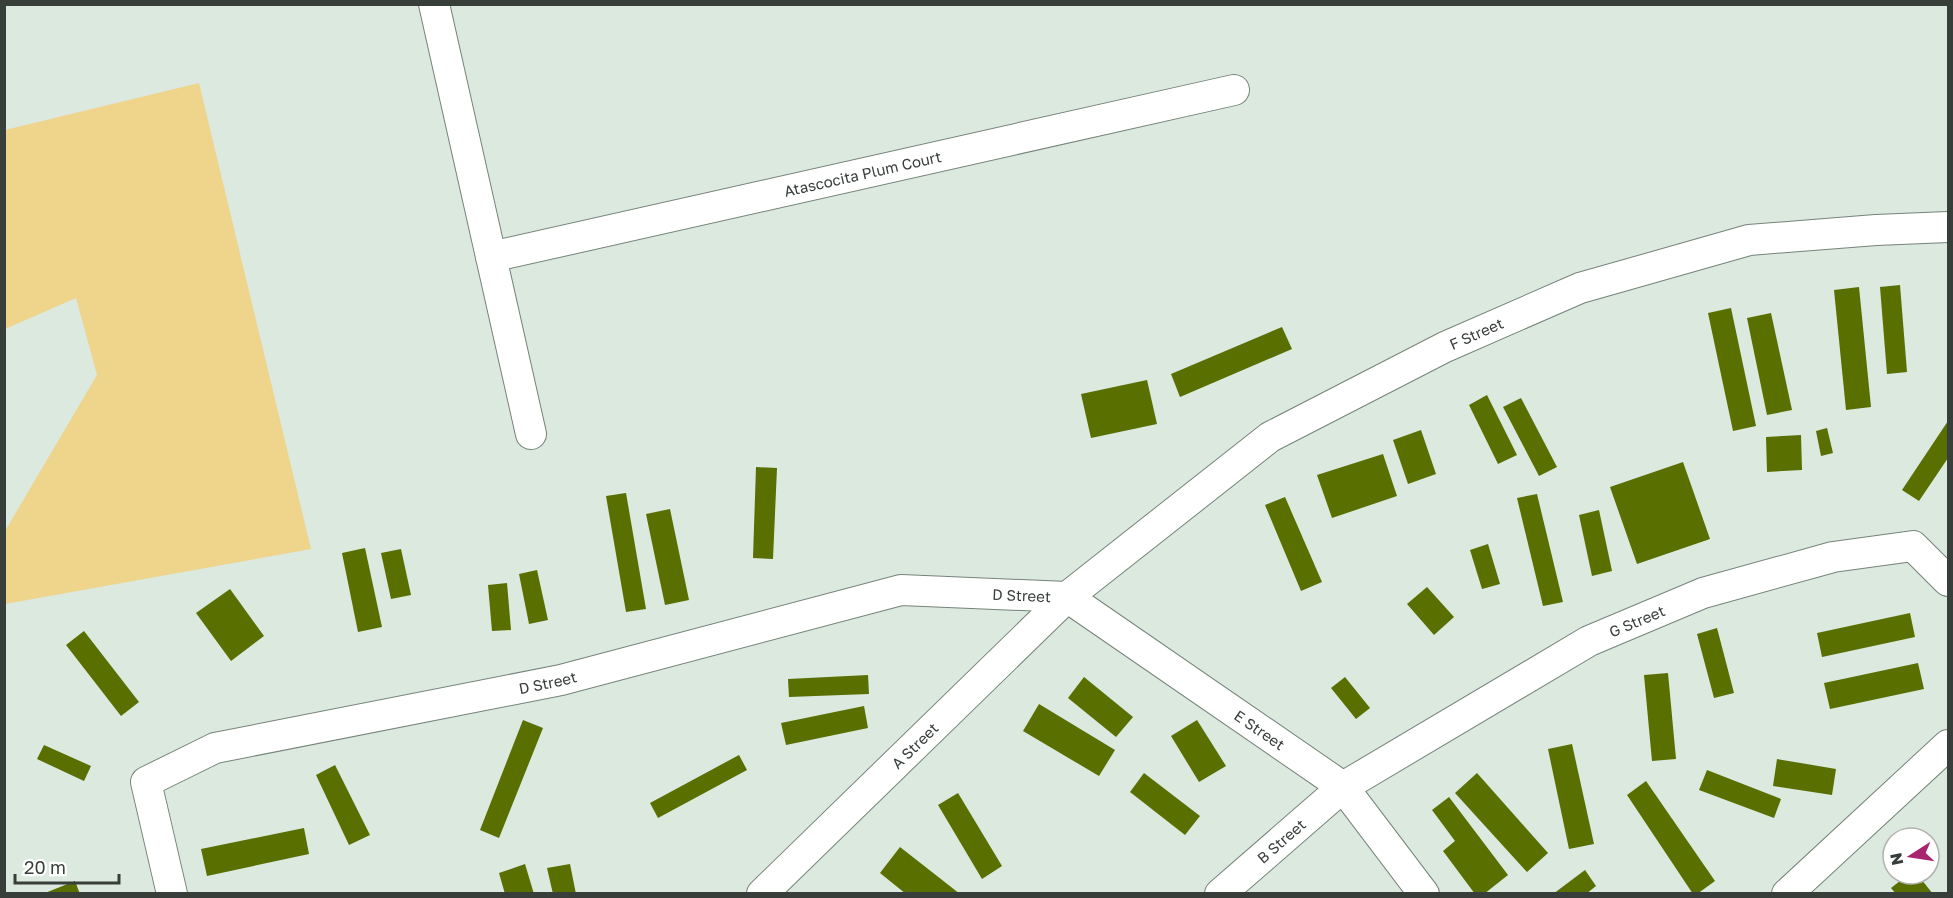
<svg xmlns="http://www.w3.org/2000/svg" width="1953" height="898" font-family="'Golos Text',sans-serif">
	<rect width="100%" height="100%" fill="#dbe9df"/>
	<path fill="#efd48c" d="M 199,83 L 311,549 L 5,604 L 5,531 L 97,375 L 76,298 L 5,329 L 5,130 Z"/>
	<g fill="#596f00">
		<path d="M 1900,285 L 1907,372 L 1887,374 L 1880,287 Z"/>
		<path d="M 1859,287 L 1871,407 L 1846,410 L 1834,290 Z"/>
		<path d="M 1731,308 L 1756,426 L 1733,431 L 1708,313 Z"/>
		<path d="M 1771,313 L 1792,410 L 1767,415 L 1747,318 Z"/>
		<path d="M 1282,327 L 1292,349 L 1180,397 L 1171,374 Z"/>
		<path d="M 1147,380 L 1157,424 L 1091,438 L 1081,394 Z"/>
		<path d="M 1487,395 L 1517,455 L 1498,464 L 1469,405 Z"/>
		<path d="M 1521,398 L 1557,467 L 1539,476 L 1503,407 Z"/>
		<path d="M 1948,421 L 1948,458 L 1919,501 L 1902,490 Z"/>
		<path d="M 1827,428 L 1833,453 L 1821,456 L 1816,431 Z"/>
		<path d="M 1421,430 L 1436,474 L 1408,484 L 1393,440 Z"/>
		<path d="M 1801,435 L 1802,470 L 1767,472 L 1766,437 Z"/>
		<path d="M 1383,454 L 1397,496 L 1332,518 L 1317,475 Z"/>
		<path d="M 1683,462 L 1710,539 L 1637,564 L 1610,487 Z"/>
		<path d="M 756,467 L 777,468 L 773,559 L 753,558 Z"/>
		<path d="M 626,493 L 646,609 L 626,612 L 606,496 Z"/>
		<path d="M 1537,494 L 1563,602 L 1543,606 L 1517,498 Z"/>
		<path d="M 1285,497 L 1322,582 L 1301,591 L 1265,505 Z"/>
		<path d="M 670,509 L 689,600 L 665,605 L 646,514 Z"/>
		<path d="M 1599,510 L 1612,571 L 1592,576 L 1579,515 Z"/>
		<path d="M 1488,544 L 1500,584 L 1482,589 L 1470,550 Z"/>
		<path d="M 365,548 L 382,627 L 358,632 L 342,553 Z"/>
		<path d="M 401,549 L 411,595 L 391,599 L 381,553 Z"/>
		<path d="M 537,570 L 548,620 L 529,624 L 519,574 Z"/>
		<path d="M 507,583 L 511,630 L 492,631 L 488,585 Z"/>
		<path d="M 1427,587 L 1454,617 L 1434,635 L 1407,604 Z"/>
		<path d="M 230,589 L 264,636 L 231,661 L 196,613 Z"/>
		<path d="M 1910,613 L 1915,637 L 1822,657 L 1817,633 Z"/>
		<path d="M 1717,628 L 1734,693 L 1714,698 L 1697,634 Z"/>
		<path d="M 84,631 L 139,702 L 121,716 L 66,645 Z"/>
		<path d="M 1918,663 L 1924,689 L 1830,709 L 1824,683 Z"/>
		<path d="M 1668,673 L 1676,759 L 1652,761 L 1644,675 Z"/>
		<path d="M 868,675 L 869,694 L 789,697 L 788,679 Z"/>
		<path d="M 1084,677 L 1133,717 L 1116,737 L 1068,698 Z"/>
		<path d="M 1345,677 L 1370,708 L 1356,719 L 1331,688 Z"/>
		<path d="M 1039,704 L 1115,750 L 1099,776 L 1023,731 Z"/>
		<path d="M 864,706 L 868,728 L 786,745 L 781,723 Z"/>
		<path d="M 523,720 L 543,728 L 499,838 L 480,830 Z"/>
		<path d="M 1197,720 L 1226,766 L 1199,782 L 1171,736 Z"/>
		<path d="M 1572,744 L 1594,844 L 1569,849 L 1548,749 Z"/>
		<path d="M 44,745 L 91,766 L 84,781 L 37,759 Z"/>
		<path d="M 739,755 L 747,770 L 658,818 L 650,803 Z"/>
		<path d="M 1777,759 L 1836,769 L 1832,795 L 1773,786 Z"/>
		<path d="M 335,765 L 370,835 L 349,845 L 316,775 Z"/>
		<path d="M 1707,770 L 1781,799 L 1774,818 L 1699,790 Z"/>
		<path d="M 1144,773 L 1200,816 L 1185,835 L 1130,792 Z"/>
		<path d="M 1477,773 L 1548,853 L 1527,872 L 1455,793 Z"/>
		<path d="M 1646,781 L 1715,881 L 1697,894 L 1693,894 L 1627,795 Z"/>
		<path d="M 958,793 L 1002,866 L 982,879 L 938,805 Z"/>
		<path d="M 1449,797 L 1508,875 L 1484,894 L 1475,894 L 1443,851 L 1455,841 L 1432,810 Z"/>
		<path d="M 304,828 L 309,854 L 207,876 L 201,849 Z"/>
		<path d="M 900,847 L 960,894 L 906,894 L 880,873 Z"/>
		<path d="M 525,864 L 534,894 L 505,894 L 499,873 Z"/>
		<path d="M 570,864 L 576,894 L 553,894 L 547,868 Z"/>
		<path d="M 1585,870 L 1596,886 L 1586,894 L 1553,894 Z"/>
		<path d="M 1909,874 L 1917,874 L 1933,894 L 1896,894 L 1891,888 Z"/>
		<path d="M 75,881 L 80,894 L 45,894 L 45,893 Z"/>
	</g>
	<g fill="none" stroke-linecap="round" stroke-linejoin="round">
		<defs>
			<g id="minor">
				<path d="M 434,4 L 531,434"/>
				<path id="s1" d="M 491,257 L 1234,90"/>
				<path id="s2" d="M 1067,597 L 1343,787 L 1424,894"/>
				<path id="s3" d="M 172,894 L 146,782 L 215,748 L 561,680 L 901,590 L 1067,597"/>
				<path id="s4" d="M 762,894 L 1067,597 L 1270,437 L 1445,347 L 1580,288 L 1749,240 L 1876,230 L 1948,227"/>
				<path id="s5" d="M 1220,894 L 1343,787 L 1589,641 L 1703,593 L 1833,557 L 1913,546 L 1948,581"/>
				<path d="M 1787,894 L 1948,745"/>
			</g>
		</defs>
		<use href="#minor" stroke="#76837a" stroke-width="32"/>
		<use href="#minor" stroke="#fff" stroke-width="30"/>
	</g>
	<g text-anchor="middle" dominant-baseline="central" stroke-width="6" stroke-linejoin="round" paint-order="stroke">
		<g font-size="15" fill="#383e3a" stroke="#fff">
			<text stroke="none"><textPath href="#s1" startOffset="381">Atascocita Plum Court</textPath></text>
			<text stroke="none"><textPath href="#s4" startOffset="915">F Street</textPath></text>
			<text stroke="none"><textPath href="#s3" startOffset="1017">D Street</textPath></text>
			<text stroke="none"><textPath href="#s5" startOffset="501">G Street</textPath></text>
			<text stroke="none"><textPath href="#s3" startOffset="531">D Street</textPath></text>
			<text stroke="none"><textPath href="#s2" startOffset="234">E Street</textPath></text>
			<text stroke="none"><textPath href="#s4" startOffset="213">A Street</textPath></text>
			<text stroke="none"><textPath href="#s5" startOffset="81">B Street</textPath></text>
		</g>
	</g>
	<rect width="1953" height="898" fill="none" stroke="#383e3a" stroke-width="12"/>
	<g transform="translate(1911 856) rotate(258)"><circle r="28" fill="#ffffff" stroke="#afb2b0" stroke-width="1.5"/>
	<path d="M0-4.5L10 22L0 15L-10 22Z" fill="#a7246f"/>
	<text y="-9" font-size="16" font-weight="bold" text-anchor="middle" fill="#383e3a">N</text>
	</g>
	<path d="M15 874v9h104v-9" fill="none" stroke="#383e3a" stroke-width="3"/>
	<text x="24" y="874" font-size="18" fill="#383e3a" stroke="#ffffff" stroke-width="4.5" paint-order="stroke">20 m</text>
</svg>
